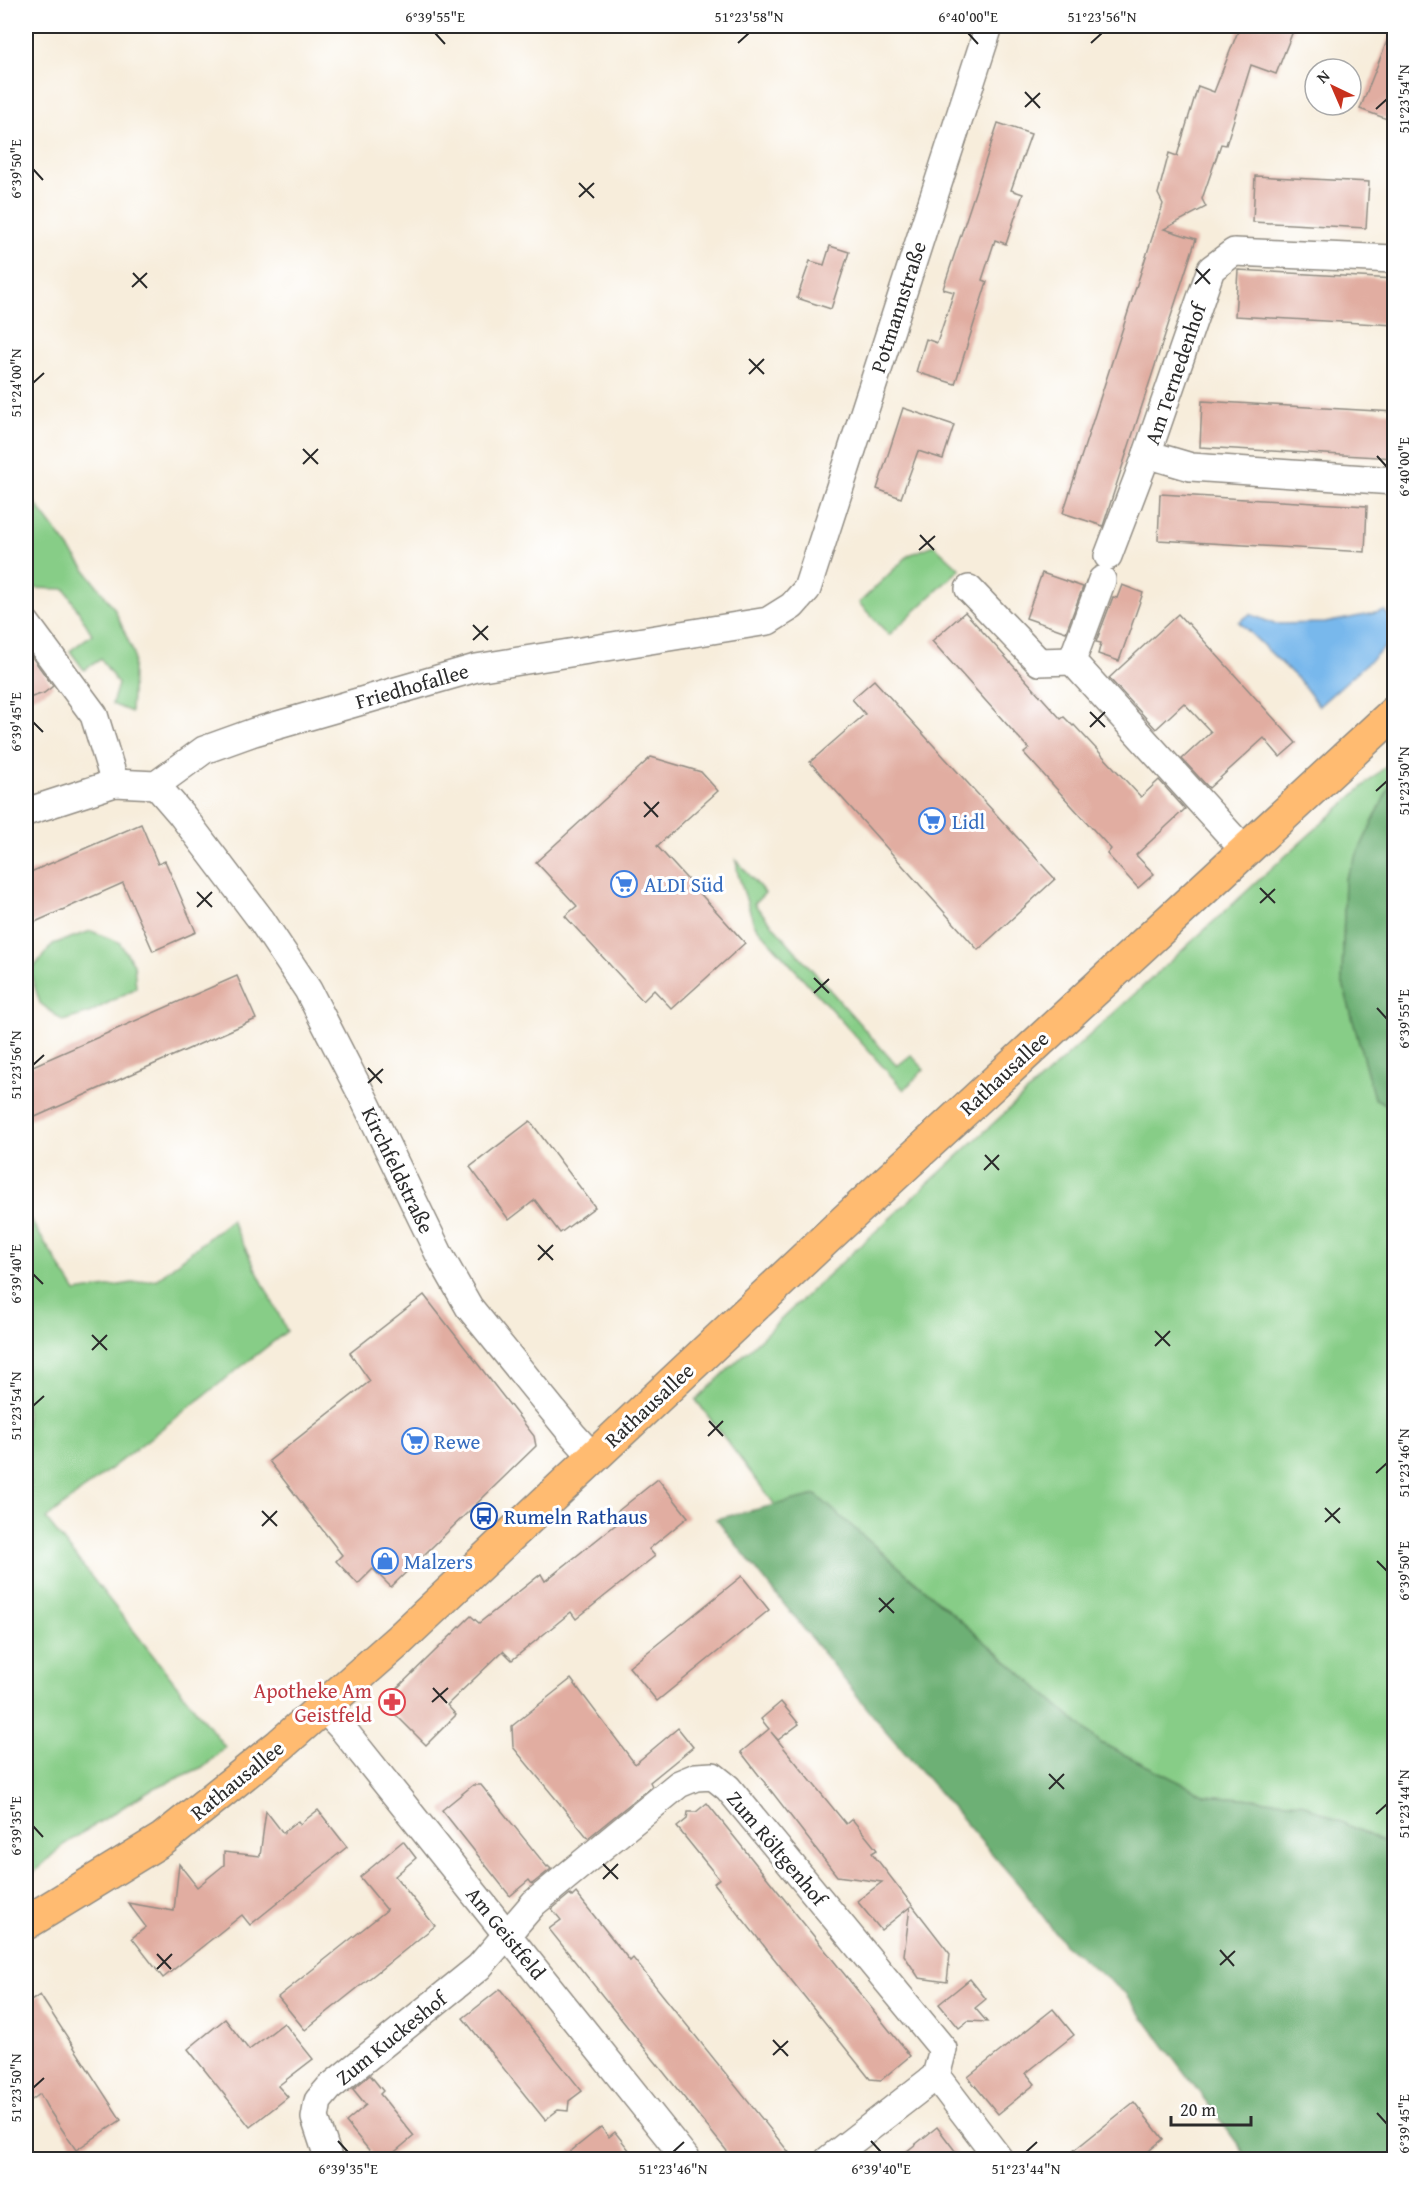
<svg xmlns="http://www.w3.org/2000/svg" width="1420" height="2185" font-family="'Gentium Book Plus',serif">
	<rect width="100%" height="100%" fill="#fff"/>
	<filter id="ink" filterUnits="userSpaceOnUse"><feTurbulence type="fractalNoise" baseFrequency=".0167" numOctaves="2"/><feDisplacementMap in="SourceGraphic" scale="12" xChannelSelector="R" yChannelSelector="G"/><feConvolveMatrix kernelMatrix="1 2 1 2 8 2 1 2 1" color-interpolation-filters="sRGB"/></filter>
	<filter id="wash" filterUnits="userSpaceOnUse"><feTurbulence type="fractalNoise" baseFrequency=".008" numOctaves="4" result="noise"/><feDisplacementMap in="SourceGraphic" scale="24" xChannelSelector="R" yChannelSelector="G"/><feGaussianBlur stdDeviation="1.35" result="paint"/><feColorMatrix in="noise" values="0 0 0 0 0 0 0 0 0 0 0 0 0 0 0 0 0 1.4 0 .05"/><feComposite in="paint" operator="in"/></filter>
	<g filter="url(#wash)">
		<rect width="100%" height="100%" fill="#f7eddb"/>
		<g fill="#87cd87" stroke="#597c59" stroke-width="1.5">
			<path d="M 26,491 L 114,608 L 134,654 L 131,712 L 112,704 L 118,684 L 101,659 L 84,670 L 70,651 L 92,634 L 65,589 L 26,588 Z"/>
			<path d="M 934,545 L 960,569 L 889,635 L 859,603 L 909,555 Z"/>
			<path d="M 1394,759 L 1394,777 L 1345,880 L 1342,980 L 1374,1098 L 1394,1109 L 1394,1847 L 1301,1803 L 1205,1795 L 1101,1743 L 816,1495 L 775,1505 L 696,1400 L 815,1287 L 1272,868 Z"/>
			<path d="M 736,860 L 765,893 L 754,904 L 897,1066 L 911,1055 L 924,1069 L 904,1090 L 754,924 L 738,874 Z"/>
			<path d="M 91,931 L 119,942 L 134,964 L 136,988 L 89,1013 L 63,1021 L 40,1003 L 30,972 L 53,944 Z"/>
			<path d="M 26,1213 L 76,1292 L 157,1279 L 231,1220 L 287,1331 L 46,1519 L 225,1747 L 205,1766 L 150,1790 L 63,1845 L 26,1880 Z"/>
		</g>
		<g fill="#6db074" stroke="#4c6e50" stroke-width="1.5">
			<path d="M 1394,777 L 1394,1109 L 1374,1098 L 1342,980 L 1345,880 Z"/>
			<path d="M 816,1495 L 1101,1743 L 1205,1795 L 1301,1803 L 1394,1847 L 1394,2159 L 1249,2159 L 1125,1993 L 1064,1944 L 1020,1886 L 879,1723 L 716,1519 Z"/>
		</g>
		<path fill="#78b8ec" stroke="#52728c" stroke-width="1.5" d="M 1385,611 L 1394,623 L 1394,639 L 1319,706 L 1301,682 L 1239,622 L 1250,614 L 1274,624 L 1325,623 Z"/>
		<g id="blocks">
			<g fill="#e1ada1">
				<path d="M 1240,26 L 1295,26 L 1276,74 L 1251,65 L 1226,145 L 1221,144 L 1202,199 L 1206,207 L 1164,229 L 1196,239 L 1103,526 L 1063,513 L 1163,204 L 1158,194 L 1169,153 L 1177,156 L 1198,86 L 1214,92 Z"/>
				<path d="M 1393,26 L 1395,26 L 1395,122 L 1360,109 Z"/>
				<path d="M 998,123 L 1031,134 L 1011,190 L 1023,194 L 1006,244 L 995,240 L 982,280 L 987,282 L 955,384 L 916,372 L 926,339 L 937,343 L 954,292 L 943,289 Z"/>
				<path d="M 1255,176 L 1369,182 L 1366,228 L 1253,222 Z"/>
				<path d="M 830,246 L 849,252 L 831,309 L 797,298 L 810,261 L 824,265 Z"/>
				<path d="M 1238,270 L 1395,279 L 1395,325 L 1235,316 Z"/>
				<path d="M 1202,401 L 1395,412 L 1395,458 L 1200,447 Z"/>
				<path d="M 903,408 L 954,425 L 943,459 L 918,451 L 901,498 L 877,489 Z"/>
				<path d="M 1160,494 L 1367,506 L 1365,552 L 1158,540 Z"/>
				<path d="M 1042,573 L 1083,587 L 1066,632 L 1026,618 Z"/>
				<path d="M 1122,585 L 1143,593 L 1119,661 L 1098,654 L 1101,643 L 1096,642 L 1113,597 L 1117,598 Z"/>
				<path d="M 965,612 L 1061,719 L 1064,717 L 1073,726 L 1074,725 L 1141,797 L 1159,780 L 1185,809 L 1136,855 L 1154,874 L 1138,888 L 1107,854 L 1111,849 L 1024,753 L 1029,749 L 932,641 Z"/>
				<path d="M 1178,614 L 1187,624 L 1188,623 L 1296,743 L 1280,757 L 1264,738 L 1209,788 L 1182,759 L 1211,732 L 1184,703 L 1156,729 L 1109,678 Z"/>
				<path d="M 26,649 L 53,686 L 44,693 L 26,699 Z"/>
				<path d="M 874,680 L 1055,879 L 978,950 L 810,762 L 865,714 L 852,699 Z"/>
				<path d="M 651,757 L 701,772 L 718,791 L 657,846 L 745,943 L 672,1009 L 654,990 L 643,1001 L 565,916 L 577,906 L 536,862 Z"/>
				<path d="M 141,824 L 158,864 L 165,861 L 196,932 L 153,951 L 123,883 L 26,926 L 26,874 Z"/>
				<path d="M 237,976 L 256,1019 L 26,1121 L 26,1069 Z"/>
				<path d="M 530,1121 L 595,1207 L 560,1233 L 535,1200 L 509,1220 L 470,1167 Z"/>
				<path d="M 424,1295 L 534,1436 L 536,1446 L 391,1587 L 373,1569 L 358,1584 L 336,1561 L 342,1555 L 269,1461 L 370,1381 L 350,1353 Z"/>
				<path d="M 658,1479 L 688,1517 L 649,1549 L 655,1556 L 576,1619 L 571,1612 L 512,1660 L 503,1651 L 447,1705 L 456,1715 L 426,1745 L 383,1702 L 471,1616 L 479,1623 L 541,1574 L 545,1581 L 624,1518 L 618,1511 Z"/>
				<path d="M 742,1576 L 769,1610 L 657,1701 L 629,1667 Z"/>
				<path d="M 571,1679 L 635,1764 L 678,1728 L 693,1747 L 650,1782 L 652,1786 L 588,1838 L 513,1747 L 512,1726 Z"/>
				<path d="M 781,1702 L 799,1724 L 778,1740 L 771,1732 L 846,1824 L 852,1819 L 877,1850 L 872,1853 L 950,1954 L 947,1982 L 919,1978 L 904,1955 L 910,1907 L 881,1930 L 857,1901 L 882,1882 L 837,1876 L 741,1752 L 769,1729 L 761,1719 Z"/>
				<path d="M 473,1785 L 481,1785 L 547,1867 L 548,1866 L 551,1869 L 532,1884 L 529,1880 L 510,1896 L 442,1810 Z"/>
				<path d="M 707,1803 L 910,2056 L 881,2080 L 870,2079 L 714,1883 L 719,1879 L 677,1827 L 687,1819 L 688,1812 L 696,1812 Z"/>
				<path d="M 318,1810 L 347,1847 L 250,1925 L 242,1915 L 163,1978 L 132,1938 L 146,1927 L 128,1903 L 174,1911 L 179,1864 L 197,1887 L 224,1865 L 224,1852 L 260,1856 L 266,1811 L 283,1833 L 298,1821 L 300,1824 Z"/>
				<path d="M 403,1841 L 416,1858 L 395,1876 L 435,1926 L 305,2030 L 278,1997 L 387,1910 L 360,1877 Z"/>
				<path d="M 576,1893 L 630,1961 L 633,1958 L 795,2160 L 734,2160 L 549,1929 L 561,1920 L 552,1909 L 570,1894 L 572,1897 Z"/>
				<path d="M 970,1979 L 986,1999 L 975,2008 L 987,2022 L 968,2021 L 959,2028 L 939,2004 Z"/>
				<path d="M 500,1989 L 582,2091 L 569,2101 L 568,2111 L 558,2110 L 545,2120 L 463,2018 Z"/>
				<path d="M 40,1995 L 121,2120 L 76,2150 L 47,2107 L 40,2094 L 26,2104 L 26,2004 Z"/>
				<path d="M 1053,2009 L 1074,2035 L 1026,2073 L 1035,2084 L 998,2114 L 968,2077 Z"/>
				<path d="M 225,2019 L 249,2050 L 284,2023 L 313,2059 L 278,2086 L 288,2097 L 250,2127 L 188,2049 Z"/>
				<path d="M 370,2075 L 383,2091 L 380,2094 L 414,2136 L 385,2160 L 377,2160 L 346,2122 L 366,2105 L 353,2089 Z"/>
				<path d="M 1134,2102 L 1163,2139 L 1138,2160 L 1062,2160 Z"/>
				<path d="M 601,2127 L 609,2137 L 615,2132 L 637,2160 L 560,2160 Z"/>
				<path d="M 937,2127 L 962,2160 L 896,2160 Z"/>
			</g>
		</g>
	</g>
	<g filter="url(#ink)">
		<use href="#blocks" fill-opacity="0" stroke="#918c83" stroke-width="1.5"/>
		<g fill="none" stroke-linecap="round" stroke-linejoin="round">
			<defs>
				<g id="minor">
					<path d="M 1394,259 L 1234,252 L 1211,269 L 1147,454 L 1191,467 L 1394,481"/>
					<path d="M 1108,556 L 1147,454"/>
					<path d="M 1102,580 L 1072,661 L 1244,850"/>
					<path d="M 969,589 L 1039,662 L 1072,661"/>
					<path d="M 26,623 L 94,715 L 115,783"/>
					<path d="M 156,785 L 181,814 L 262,921 L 308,990 L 365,1101 L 440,1256 L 469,1307 L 572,1434 L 593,1457"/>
					<path d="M 26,812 L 115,783 L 156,785 L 204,750 L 254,732 L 476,668 L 768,621 L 792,606 L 807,589 L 989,26"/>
					<path d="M 323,1708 L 342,1728 L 687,2160"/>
					<path d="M 329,2160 L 315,2118 L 318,2101 L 329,2088 L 479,1967 L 534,1903 L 679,1784 L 696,1777 L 713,1776 L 728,1788 L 943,2049 L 936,2076 L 1000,2160"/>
					<path d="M 828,2160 L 936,2076"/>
				</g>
				<path id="major" d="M 26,1923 L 163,1839 L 280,1745 L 398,1641 L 834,1231 L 1394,713"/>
			</defs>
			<use href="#minor" stroke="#918c83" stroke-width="30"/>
			<use href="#major" stroke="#918c83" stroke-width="36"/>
			<use href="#minor" stroke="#fff" stroke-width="27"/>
			<use href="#major" stroke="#ffbb71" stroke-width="33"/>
		</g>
	</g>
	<path fill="none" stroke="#2b2b2b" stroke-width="2" d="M 435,33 L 445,44M 968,33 L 978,44M 738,43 L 749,33M 1091,43 L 1102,33M 1025,92 L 1040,108M 1025,107 L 1040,93M 1376,109 L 1387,99M 33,169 L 43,180M 579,183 L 594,198M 579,197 L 594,183M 1196,269 L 1210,284M 133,273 L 147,288M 1195,284 L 1210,269M 132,287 L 147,273M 749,359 L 764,374M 749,374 L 764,359M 33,383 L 44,373M 303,449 L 318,464M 1377,456 L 1387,467M 303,464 L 318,449M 920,535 L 934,550M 919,550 L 935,536M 473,625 L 488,640M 473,640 L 488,626M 1090,712 L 1105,727M 33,722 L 43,732M 1090,727 L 1105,712M 1376,791 L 1387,781M 644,802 L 658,817M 644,817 L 659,802M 1260,888 L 1275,903M 197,892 L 212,907M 1260,903 L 1275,889M 197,907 L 212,892M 814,978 L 829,993M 814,993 L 829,979M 1377,1008 L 1387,1019M 33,1065 L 44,1055M 368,1068 L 382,1083M 368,1083 L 383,1069M 985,1155 L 999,1170M 984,1170 L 999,1155M 538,1245 L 553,1260M 538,1260 L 553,1245M 33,1274 L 43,1284M 1155,1331 L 1170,1346M 92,1335 L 107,1350M 1155,1346 L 1170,1331M 92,1350 L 107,1335M 33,1406 L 44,1396M 709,1421 L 723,1436M 708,1436 L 723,1421M 1376,1473 L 1387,1463M 1325,1508 L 1340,1523M 262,1511 L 277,1526M 1325,1522 L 1340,1508M 262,1526 L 277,1511M 1377,1561 L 1387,1571M 879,1598 L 894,1613M 879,1612 L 894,1598M 433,1688 L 447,1703M 432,1702 L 448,1688M 1049,1774 L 1064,1789M 1049,1789 L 1064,1774M 1376,1814 L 1387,1804M 33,1826 L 43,1837M 603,1864 L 618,1879M 603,1879 L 618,1864M 1220,1950 L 1234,1966M 157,1954 L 171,1969M 1220,1965 L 1235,1951M 157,1969 L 172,1954M 773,2040 L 788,2056M 773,2055 L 788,2041M 33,2088 L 44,2078M 1377,2113 L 1387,2124M 338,2141 L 348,2152M 871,2141 L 881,2152M 673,2152 L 684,2142M 1026,2152 L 1037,2142"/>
	<defs>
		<symbol id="supermarket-ring" viewBox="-11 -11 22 22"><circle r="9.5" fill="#fff" stroke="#3f7fe0" stroke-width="1.5"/><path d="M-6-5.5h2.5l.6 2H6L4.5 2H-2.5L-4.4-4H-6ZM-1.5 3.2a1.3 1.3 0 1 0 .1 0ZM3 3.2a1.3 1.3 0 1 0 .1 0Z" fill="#3f7fe0"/></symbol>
		<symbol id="bus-ring" viewBox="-11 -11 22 22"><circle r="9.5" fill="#fff" stroke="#1a4fb4" stroke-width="1.5"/><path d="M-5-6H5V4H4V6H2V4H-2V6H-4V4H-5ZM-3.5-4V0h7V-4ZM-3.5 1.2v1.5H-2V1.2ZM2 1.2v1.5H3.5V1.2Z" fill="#1a4fb4"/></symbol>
		<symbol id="shop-ring" viewBox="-11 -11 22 22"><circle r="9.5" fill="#fff" stroke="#3f7fe0" stroke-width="1.5"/><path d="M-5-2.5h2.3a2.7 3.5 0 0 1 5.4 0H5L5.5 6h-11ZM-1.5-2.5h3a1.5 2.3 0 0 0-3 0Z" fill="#3f7fe0"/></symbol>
		<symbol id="pharmacy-ring" viewBox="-11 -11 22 22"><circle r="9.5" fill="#fff" stroke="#e0444e" stroke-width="1.5"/><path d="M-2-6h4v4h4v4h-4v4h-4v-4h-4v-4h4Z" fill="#e0444e"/></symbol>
	</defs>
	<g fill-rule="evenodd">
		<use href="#supermarket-ring" x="917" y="806" width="30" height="30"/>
		<use href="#supermarket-ring" x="609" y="869" width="30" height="30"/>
		<use href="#supermarket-ring" x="400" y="1426" width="30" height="30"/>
		<use href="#bus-ring" x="469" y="1501" width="30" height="30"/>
		<use href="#shop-ring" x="370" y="1546" width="30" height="30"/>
		<use href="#pharmacy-ring" x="377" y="1687" width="30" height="30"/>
	</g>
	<g text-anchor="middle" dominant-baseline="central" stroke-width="6" stroke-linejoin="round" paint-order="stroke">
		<g font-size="21" fill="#2b2b2b" stroke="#fff">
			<text transform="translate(898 307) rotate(-72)">Potmannstraße</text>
			<text transform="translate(1175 374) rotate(-71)">Am Ternedenhof</text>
			<text transform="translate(412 686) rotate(-16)">Friedhofallee</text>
			<text transform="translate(1004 1073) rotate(-43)">Rathausallee</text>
			<text transform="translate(398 1170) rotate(64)">Kirchfeldstraße</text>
			<text transform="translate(649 1405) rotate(-43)">Rathausallee</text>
			<text transform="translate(237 1780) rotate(-39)">Rathausallee</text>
			<text transform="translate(777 1848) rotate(50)">Zum Röltgenhof</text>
			<text transform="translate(506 1933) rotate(51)">Am Geistfeld</text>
			<text transform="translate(391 2038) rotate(-39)">Zum Kuckeshof</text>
		</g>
		<g font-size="21" fill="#366cbe" stroke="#fff" text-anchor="start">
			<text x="952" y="821">Lidl</text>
			<text x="644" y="884">ALDI Süd</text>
			<text x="434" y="1441">Rewe</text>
			<text x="404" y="1561">Malzers</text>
		</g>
		<g font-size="21" fill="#164399" stroke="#fff" text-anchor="start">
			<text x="504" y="1516">Rumeln Rathaus</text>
		</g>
		<g font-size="21" fill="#be3a42" stroke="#fff" text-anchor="end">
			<text x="372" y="1690">Apotheke Am<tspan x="372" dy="24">Geistfeld</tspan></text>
		</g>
	</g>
	<rect width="1420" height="2185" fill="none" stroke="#fff" stroke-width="66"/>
	<g transform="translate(1333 87) rotate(316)"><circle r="28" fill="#ffffff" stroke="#aaaaaa" stroke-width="1.5"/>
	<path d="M0-4.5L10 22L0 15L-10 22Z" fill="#c8321e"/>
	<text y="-9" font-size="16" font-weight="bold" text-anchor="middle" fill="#2b2b2b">N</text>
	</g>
	<path d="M1171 2116v9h80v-9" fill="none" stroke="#2b2b2b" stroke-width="3"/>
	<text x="1180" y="2116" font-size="18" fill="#2b2b2b" stroke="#ffffff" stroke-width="4.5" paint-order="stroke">20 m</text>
	<rect x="33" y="33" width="1354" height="2119" fill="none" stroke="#2b2b2b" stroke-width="2"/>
	<g font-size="15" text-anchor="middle" fill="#2b2b2b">
		<text x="435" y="22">6°39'55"E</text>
		<text x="749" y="22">51°23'58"N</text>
		<text x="968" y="22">6°40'00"E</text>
		<text x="1102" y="22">51°23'56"N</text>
		<text transform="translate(1404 99) rotate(-90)" y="5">51°23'54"N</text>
		<text transform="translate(16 169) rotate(-90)" y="5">6°39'50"E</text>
		<text transform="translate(16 383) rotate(-90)" y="5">51°24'00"N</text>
		<text transform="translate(1404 467) rotate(-90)" y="5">6°40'00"E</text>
		<text transform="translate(16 722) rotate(-90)" y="5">6°39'45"E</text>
		<text transform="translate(1404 781) rotate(-90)" y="5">51°23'50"N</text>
		<text transform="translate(1404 1019) rotate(-90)" y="5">6°39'55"E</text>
		<text transform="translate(16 1065) rotate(-90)" y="5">51°23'56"N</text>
		<text transform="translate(16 1274) rotate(-90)" y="5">6°39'40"E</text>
		<text transform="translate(16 1406) rotate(-90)" y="5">51°23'54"N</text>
		<text transform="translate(1404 1463) rotate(-90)" y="5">51°23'46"N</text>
		<text transform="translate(1404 1571) rotate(-90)" y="5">6°39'50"E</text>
		<text transform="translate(1404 1804) rotate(-90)" y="5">51°23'44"N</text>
		<text transform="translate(16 1826) rotate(-90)" y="5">6°39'35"E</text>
		<text transform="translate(16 2088) rotate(-90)" y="5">51°23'50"N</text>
		<text transform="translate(1404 2124) rotate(-90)" y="5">6°39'45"E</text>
		<text x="348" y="2174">6°39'35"E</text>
		<text x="673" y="2174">51°23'46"N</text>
		<text x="881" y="2174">6°39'40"E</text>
		<text x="1026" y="2174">51°23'44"N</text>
	</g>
</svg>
